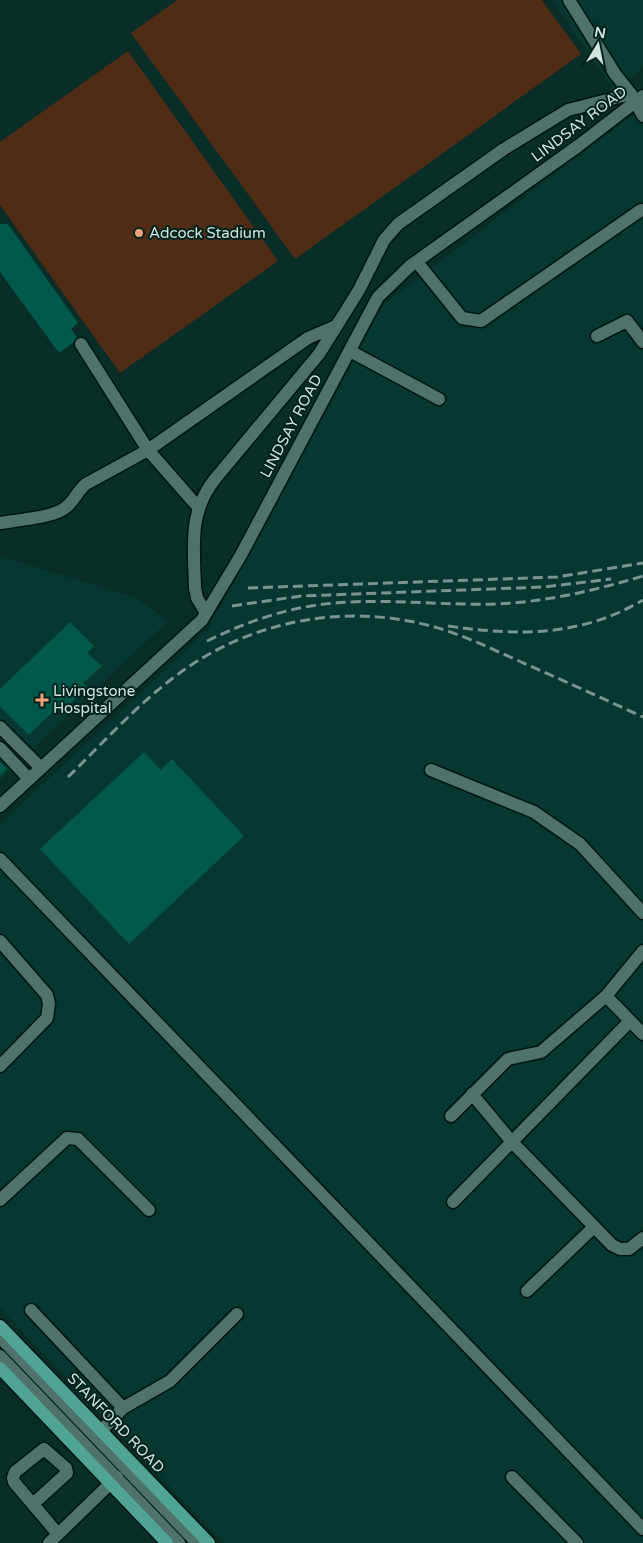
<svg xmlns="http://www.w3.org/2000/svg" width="643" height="1543" font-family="'Varela Round',sans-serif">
	<rect width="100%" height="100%" fill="#092e27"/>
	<g fill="#063830">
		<path d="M 552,0 L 643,0 L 643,67 L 616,94 Z"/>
		<path d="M 643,107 L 643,1543 L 224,1543 L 0,1308 L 0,824 L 208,630 L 384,304 Z"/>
		<path d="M 0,556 L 137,598 L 168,621 L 0,780 Z"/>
	</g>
	<g fill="#502c16">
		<path d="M 177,0 L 542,0 L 581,54 L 295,259 L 131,33 Z"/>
		<path d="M 128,51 L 278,261 L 120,373 L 0,205 L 0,142 Z"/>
	</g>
	<g fill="#01594b">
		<path d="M 0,224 L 8,224 L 78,323 L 71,329 L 78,339 L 59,353 L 0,272 Z"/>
		<path d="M 70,622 L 94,646 L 87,653 L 102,666 L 83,683 L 87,687 L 68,706 L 62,703 L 29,735 L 0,707 L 0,689 Z"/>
		<path d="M 144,752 L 161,770 L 172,759 L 244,836 L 129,944 L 40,849 Z"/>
		<path d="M 0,762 L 7,769 L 0,776 Z"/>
	</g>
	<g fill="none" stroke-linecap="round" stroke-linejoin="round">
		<defs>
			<g id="minor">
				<path d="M 569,0 L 615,74 L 631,94 L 643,116"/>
				<path d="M 417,262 L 462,318 L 481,321 L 641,210"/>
				<path d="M 597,336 L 627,321 L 643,342"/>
				<path d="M 350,351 L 439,399"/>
				<path d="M 198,507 L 148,450 L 308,338 L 336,326"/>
				<path d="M 0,523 C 17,520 52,518 65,508 C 74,502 77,491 86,484 L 148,450 L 81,344"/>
				<path d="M 206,613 L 197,598 L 195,588 C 194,547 188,513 215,479 L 319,354 L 359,290 L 384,240 L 398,224 L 504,149 L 568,110 L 631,94"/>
				<path d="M 0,727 L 41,768"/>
				<path d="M 0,748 L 29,779"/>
				<path d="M 431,770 L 534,812 L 580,844 L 643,913"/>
				<path d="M 0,806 L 202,620 L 241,555 L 378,297 L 410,266 L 578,146 L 643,96"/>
				<path d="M 0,859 L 643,1529"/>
				<path d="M 0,941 L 47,995 L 49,1004 L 47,1018 L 0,1066"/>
				<path d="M 606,996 L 643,1034"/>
				<path d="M 472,1094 L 512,1142 L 612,1245 L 620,1249 L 629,1249 L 643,1238"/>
				<path d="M 451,1116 L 508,1059 L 541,1052 L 606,996 L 643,951"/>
				<path d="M 0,1200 L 67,1138 L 78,1139 L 149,1210"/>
				<path d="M 453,1202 L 630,1021"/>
				<path d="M 527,1291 L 594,1227"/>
				<path d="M 31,1310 L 123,1408"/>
				<path d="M 0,1337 L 197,1543"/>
				<path d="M 0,1356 L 179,1543"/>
				<path d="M 101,1431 L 123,1408 L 170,1381 L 237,1314"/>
				<path d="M 512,1477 L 577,1543"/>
				<path d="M 33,1504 L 67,1473 L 66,1468 L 44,1449 L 15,1472 L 13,1478 L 14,1482 L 58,1534"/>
				<path d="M 49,1543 L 117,1477"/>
			</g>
			<g id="major">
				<path d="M 0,1326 L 209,1543"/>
				<path d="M 0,1368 L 167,1543"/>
			</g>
		</defs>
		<use href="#minor" stroke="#001410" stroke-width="15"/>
		<use href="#major" stroke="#001410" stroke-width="15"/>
		<use href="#minor" stroke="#4f736a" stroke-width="12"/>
		<use href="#major" stroke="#50a493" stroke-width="12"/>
		<g stroke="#7a958f" stroke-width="3" stroke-dasharray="10 5" stroke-linecap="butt">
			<path d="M 248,588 L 557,577 L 643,563"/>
			<path d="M 232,606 L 301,596 L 544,587 L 611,579"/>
			<path d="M 448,626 C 517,636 581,637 643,600"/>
			<path d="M 207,641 C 240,625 274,612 311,606 C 376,595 447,608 513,603 C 558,599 600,589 643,576"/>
			<path d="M 68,777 C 102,744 135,707 173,678 C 245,622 342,602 431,626 C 461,634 490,648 519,661 C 560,679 602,698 643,717"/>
		</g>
	</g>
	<g fill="#efa377" stroke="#00241d" stroke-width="2">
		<circle cx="139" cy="233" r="5"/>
		<path d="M39.5 692.5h5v5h5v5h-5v5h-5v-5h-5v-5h5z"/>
	</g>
	<g text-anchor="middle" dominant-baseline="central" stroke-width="4" stroke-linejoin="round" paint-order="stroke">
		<g font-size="15" fill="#d1e4df" stroke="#00241d">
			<text transform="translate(579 124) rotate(-37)">LINDSAY ROAD</text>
			<text transform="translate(291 426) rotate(-62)">LINDSAY ROAD</text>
			<text transform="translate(116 1423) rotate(46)">STANFORD ROAD</text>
		</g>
		<g font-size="15" fill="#d1e4df" stroke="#00241d" text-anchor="start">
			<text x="149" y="233">Adcock Stadium</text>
			<text x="53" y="691">Livingstone<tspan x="53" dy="17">Hospital</tspan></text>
		</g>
	</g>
	<g transform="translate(598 45) rotate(10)" stroke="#00241d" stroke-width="4" paint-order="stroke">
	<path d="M0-4L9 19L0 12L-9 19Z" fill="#d1e4df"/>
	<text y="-8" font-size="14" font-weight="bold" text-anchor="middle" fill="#d1e4df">N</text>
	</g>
</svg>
